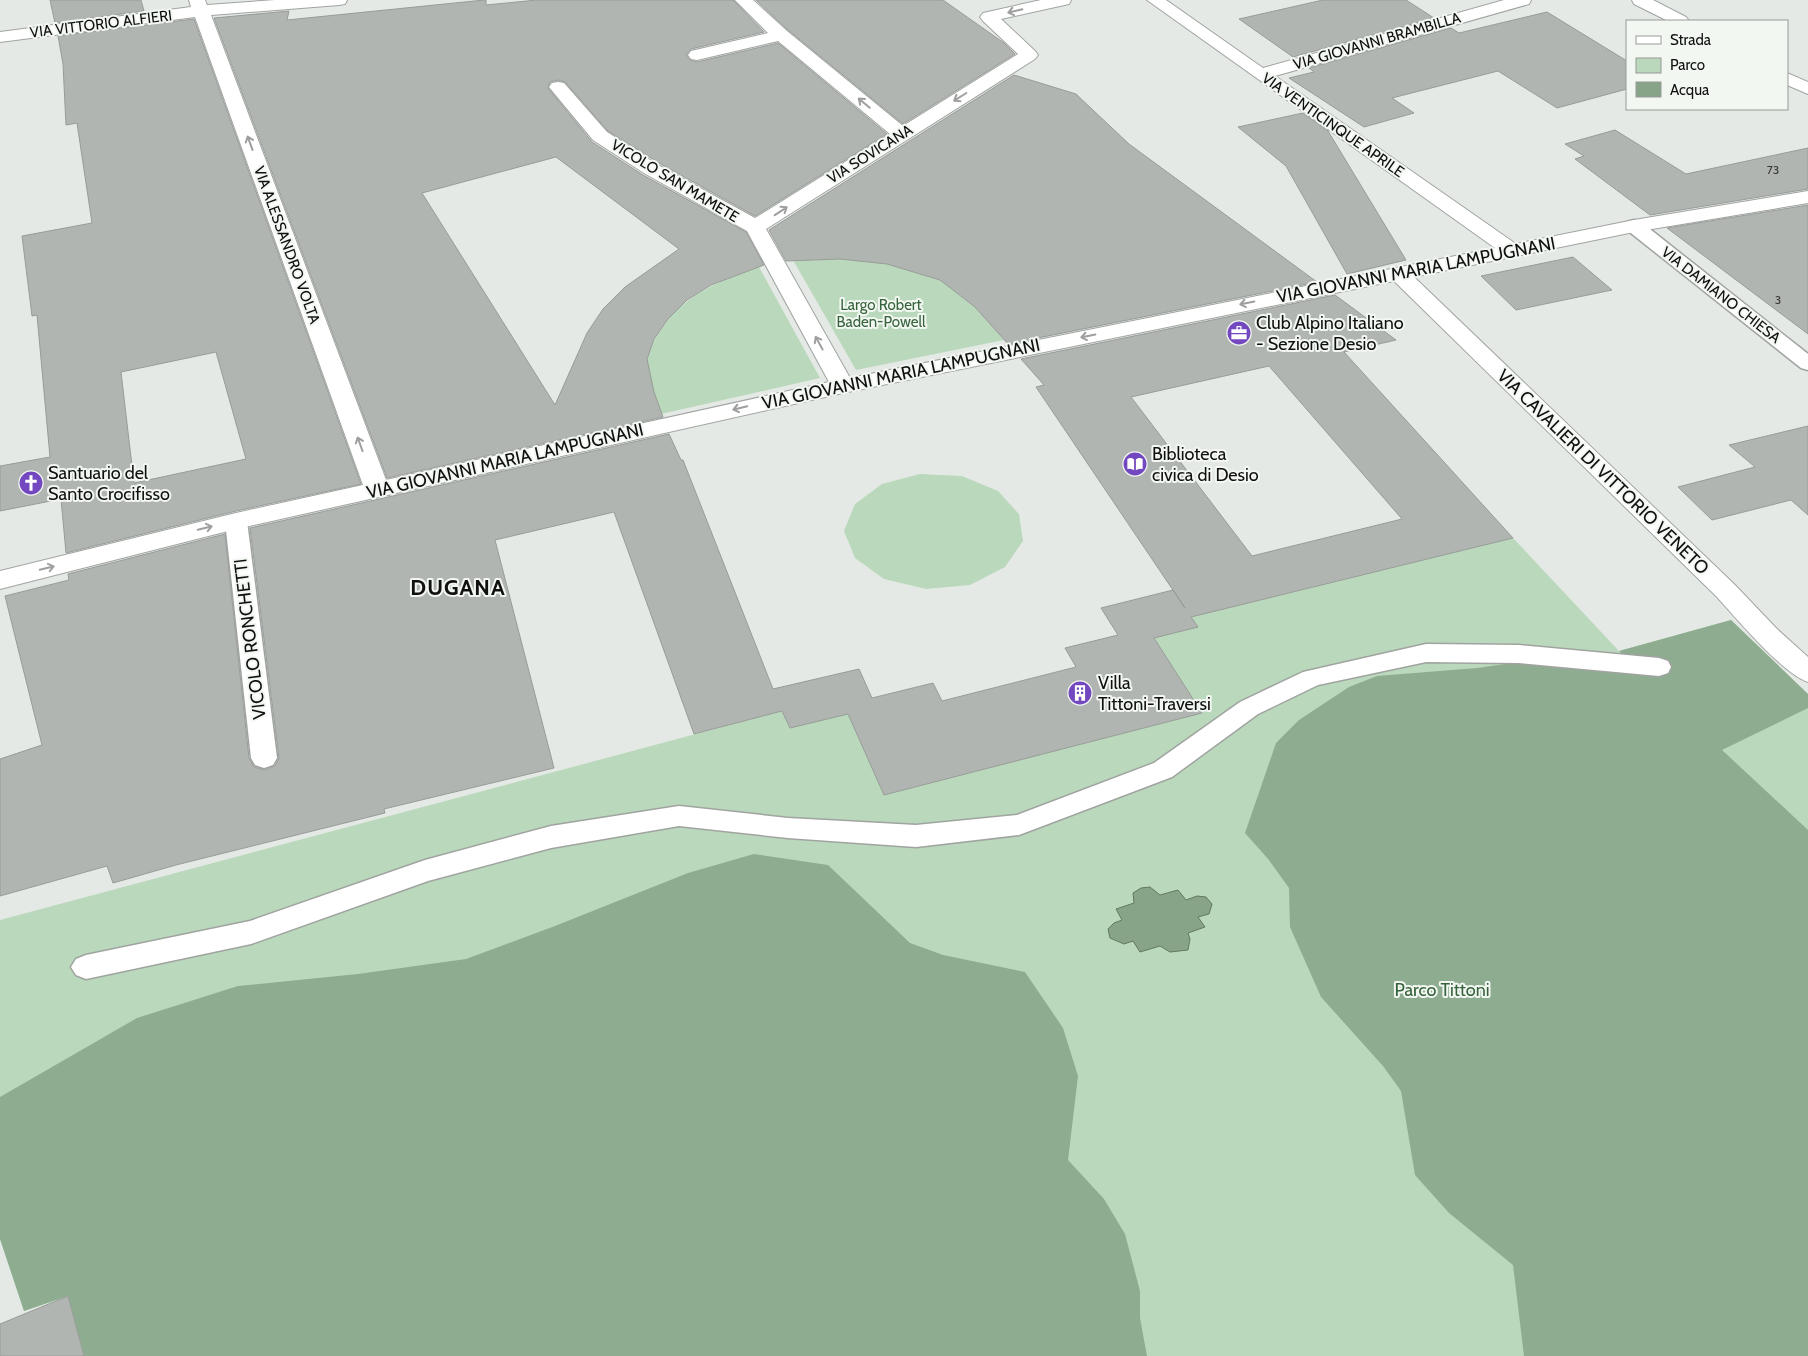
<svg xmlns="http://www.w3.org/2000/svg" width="1808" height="1356" font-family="Cabin,sans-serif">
	<rect width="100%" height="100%" fill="#e5e9e5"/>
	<g fill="#bad8bb">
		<path d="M 840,259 L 887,264 L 940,280 L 975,307 L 1004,340 L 856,370 L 793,260 Z"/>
		<path d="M 759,267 L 820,378 L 661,414 C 657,402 645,370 647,358 C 650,346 656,336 663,327 C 686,293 722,280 759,267 Z"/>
		<path d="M 920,474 L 962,476 L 998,491 L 1019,514 L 1023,541 L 1005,567 L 970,585 L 926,589 L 884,579 L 855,558 L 844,531 L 855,504 L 882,484 Z"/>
		<path d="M 1513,538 L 1619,651 L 1731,620 L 1808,694 L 1808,1356 L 84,1356 L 68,1296 L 24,1311 L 0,1239 L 0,920 L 782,711 L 790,728 L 848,714 L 884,795 L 1202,713 L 1154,638 L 1191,617 Z"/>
	</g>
	<g fill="#8eac90">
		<path d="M 1731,620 L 1808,694 L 1808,708 L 1722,750 L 1808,830 L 1808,1356 L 1524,1356 L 1513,1265 L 1449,1213 L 1415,1175 L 1401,1091 L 1383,1066 L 1321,997 L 1290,927 L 1289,888 L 1269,860 L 1245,833 L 1276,743 L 1299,720 L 1349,687 L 1377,676 L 1477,668 L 1520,662 L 1640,672 L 1619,651 Z"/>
		<path d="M 754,854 L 828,865 L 910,943 L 943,955 L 1025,972 L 1063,1028 L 1078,1076 L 1068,1160 L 1104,1199 L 1125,1234 L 1140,1291 L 1140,1318 L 1147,1356 L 84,1356 L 68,1296 L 24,1311 L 0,1239 L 0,1097 L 137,1018 L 238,986 L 358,974 L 466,959 L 555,926 L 688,873 Z"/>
	</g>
	<path fill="#87a488" stroke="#637864" d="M 1150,887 L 1160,895 L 1178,890 L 1186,900 L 1197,896 L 1206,897 L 1212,904 L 1209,914 L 1198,917 L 1205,927 L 1188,933 L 1190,939 L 1188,950 L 1170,952 L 1160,946 L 1140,952 L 1133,941 L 1124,944 L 1110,938 L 1108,929 L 1114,923 L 1122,920 L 1116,909 L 1134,903 L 1133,893 L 1141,888 Z"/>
	<g fill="#b1b5b1" stroke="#989c98" fill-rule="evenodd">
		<path d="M 50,0 L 141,0 L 144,11 L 55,23 Z"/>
		<path d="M 484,0 L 486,0 L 486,5 L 537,0 L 733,0 L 764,32 L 691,49 L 686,55 L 690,60 L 697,62 L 778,43 L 887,134 L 755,216 L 659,163 L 608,131 L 565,82 L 558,80 L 550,82 L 548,88 L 592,142 L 643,175 L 746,232 L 764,265 L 711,285 L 687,300 L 668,319 L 654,339 L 647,359 L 654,392 L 663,417 L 387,478 L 214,18 L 289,11 L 287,20 ZM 556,157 L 679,249 L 625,287 L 603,309 L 587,333 L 555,405 L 422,193 Z"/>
		<path d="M 756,0 L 943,0 L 1004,43 L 1015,54 L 903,124 L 788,30 Z"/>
		<path d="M 1323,0 L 1406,0 L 1434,18 L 1293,57 L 1239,19 Z"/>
		<path d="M 1547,12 L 1627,61 L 1627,89 L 1557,108 L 1498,71 L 1392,98 L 1414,113 L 1364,127 L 1289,78 L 1314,72 L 1309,68 L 1451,28 L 1459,33 Z"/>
		<path d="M 194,19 L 361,484 L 236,511 L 66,553 L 61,499 L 0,511 L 0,466 L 50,457 L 37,315 L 32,316 L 22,236 L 92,223 L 77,123 L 66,125 L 63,64 L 58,36 ZM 216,352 L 246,459 L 134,483 L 121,372 Z"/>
		<path d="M 1014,75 L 1076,94 L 1129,144 L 1317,282 L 1008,344 L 975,307 L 940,280 L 887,264 L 840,259 L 786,261 L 769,230 Z"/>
		<path d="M 1303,113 L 1328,131 L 1406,260 L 1347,274 L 1286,166 L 1238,127 Z"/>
		<path d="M 1615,130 L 1686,174 L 1808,148 L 1808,189 L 1650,215 L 1575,159 L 1584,156 L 1565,144 Z"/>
		<path d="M 1808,205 L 1808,334 L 1667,228 Z"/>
		<path d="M 1573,257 L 1612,290 L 1516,310 L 1481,276 Z"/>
		<path d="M 1335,295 L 1396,340 L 1344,352 L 1513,538 L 1191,617 L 1198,627 L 1154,638 L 1202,713 L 884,795 L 848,714 L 790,728 L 782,711 L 694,734 L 614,512 L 495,540 L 554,768 L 384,809 L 385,813 L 176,865 L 113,883 L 107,866 L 0,896 L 0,759 L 42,745 L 5,596 L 69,580 L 68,574 L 225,534 L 249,758 L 254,767 L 265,770 L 275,766 L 279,758 L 250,528 L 669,434 L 681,460 L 683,460 L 773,689 L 859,669 L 872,698 L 933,683 L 942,701 L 1076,667 L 1065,648 L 1118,635 L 1101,608 L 1173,590 L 1185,608 L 1036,387 L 1044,385 L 1021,359 ZM 1269,366 L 1402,519 L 1252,556 L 1131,397 Z"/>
		<path d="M 1808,426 L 1808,515 L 1791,500 L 1712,520 L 1678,487 L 1755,467 L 1729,445 Z"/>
		<path d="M 68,1296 L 84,1356 L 0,1356 L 0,1324 Z"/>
	</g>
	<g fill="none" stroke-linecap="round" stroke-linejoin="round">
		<defs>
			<g id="lane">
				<path d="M 1634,220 L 1641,222 L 1808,354 L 1808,370 L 1801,368 L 1627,230 L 1625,226 L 1627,222 Z"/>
				<path d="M 236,514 L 244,516 L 247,521 L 277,758 L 273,765 L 264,768 L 255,765 L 251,758 L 225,521 L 228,516 Z"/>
				<path d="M 1426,644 L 1519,645 L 1659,658 L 1668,661 L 1671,667 L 1668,673 L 1659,676 L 1519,663 L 1426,662 L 1318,685 L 1258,714 L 1172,777 L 1019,835 L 916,847 L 788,838 L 679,826 L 551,848 L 428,881 L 251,944 L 86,979 L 76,975 L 71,967 L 76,959 L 86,955 L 250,921 L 425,860 L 551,826 L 679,806 L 788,818 L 916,825 L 1017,815 L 1154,763 L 1240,702 L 1303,672 Z"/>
			</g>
			<g id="street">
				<path d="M 189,0 L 205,0 L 207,5 L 275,0 L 347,0 L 345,4 L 339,5 L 211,15 L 386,480 L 829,382 L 747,231 L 644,173 L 593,140 L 549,87 L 552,83 L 558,82 L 564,83 L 607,132 L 658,165 L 755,218 L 890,134 L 778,41 L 697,60 L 691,59 L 688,55 L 691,51 L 768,33 L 735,0 L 753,0 L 787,31 L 903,126 L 1018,54 L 983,21 L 980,17 L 983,13 L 1041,0 L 1071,0 L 1069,4 L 1001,19 L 1035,51 L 1038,55 L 1035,59 L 766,229 L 850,378 L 1495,248 L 1147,0 L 1166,0 L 1263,68 L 1504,0 L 1531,0 L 1529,4 L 1275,76 L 1516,244 L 1634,220 L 1808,191 L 1808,203 L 1634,232 L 1414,277 L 1735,585 L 1777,629 L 1808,657 L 1808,682 C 1783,674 1736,618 1717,597 L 1394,281 L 843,393 L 236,529 L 0,589 L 0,571 L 236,513 L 363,485 L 195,17 L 0,42 L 0,32 L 191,7 Z"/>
				<path d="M 1632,0 L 1653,0 L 1686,17 L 1689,21 L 1668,21 L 1634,4 Z"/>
				<path d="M 1787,73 L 1808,82 L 1808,94 L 1787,85 Z"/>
			</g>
		</defs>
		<use href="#lane" stroke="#a0a4a0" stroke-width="3"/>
		<use href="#street" stroke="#a0a4a0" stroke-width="2"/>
		<use href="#lane" fill="#fff" fill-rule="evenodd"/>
		<use href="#street" fill="#fff" fill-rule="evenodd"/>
	</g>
	<defs><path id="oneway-shaft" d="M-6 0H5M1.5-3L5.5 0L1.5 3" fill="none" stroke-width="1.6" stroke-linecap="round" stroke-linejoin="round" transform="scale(1.25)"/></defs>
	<g stroke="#9f9f9f">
		<use href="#oneway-shaft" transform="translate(1015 11) rotate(167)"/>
		<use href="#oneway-shaft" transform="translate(960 97) rotate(148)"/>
		<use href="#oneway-shaft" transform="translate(864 103) rotate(-140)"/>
		<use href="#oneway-shaft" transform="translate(250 143) rotate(-110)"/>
		<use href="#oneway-shaft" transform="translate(781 211) rotate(-33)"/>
		<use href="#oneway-shaft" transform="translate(1247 303) rotate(168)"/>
		<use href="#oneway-shaft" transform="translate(1088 336) rotate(168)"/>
		<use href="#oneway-shaft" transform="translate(819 343) rotate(-119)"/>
		<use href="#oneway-shaft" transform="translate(740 408) rotate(167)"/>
		<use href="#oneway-shaft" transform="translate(360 444) rotate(-110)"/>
		<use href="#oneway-shaft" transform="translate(205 528) rotate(-14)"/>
		<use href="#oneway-shaft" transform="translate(47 568) rotate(-14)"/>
	</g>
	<defs>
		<symbol id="office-disc" viewBox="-11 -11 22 22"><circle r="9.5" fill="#7347bf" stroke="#f2f7f2"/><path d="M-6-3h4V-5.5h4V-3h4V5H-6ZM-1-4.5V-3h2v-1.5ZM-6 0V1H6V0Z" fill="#fff"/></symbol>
		<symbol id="library-disc" viewBox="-11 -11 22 22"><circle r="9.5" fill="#7347bf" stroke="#f2f7f2"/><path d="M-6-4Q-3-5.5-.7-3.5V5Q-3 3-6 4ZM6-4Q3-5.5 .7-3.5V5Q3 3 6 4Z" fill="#fff"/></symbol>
		<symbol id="church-disc" viewBox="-11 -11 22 22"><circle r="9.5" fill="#7347bf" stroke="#f2f7f2"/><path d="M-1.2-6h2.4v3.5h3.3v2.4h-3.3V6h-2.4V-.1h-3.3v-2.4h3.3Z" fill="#fff"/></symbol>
		<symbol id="building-disc" viewBox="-11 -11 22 22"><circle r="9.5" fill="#7347bf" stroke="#f2f7f2"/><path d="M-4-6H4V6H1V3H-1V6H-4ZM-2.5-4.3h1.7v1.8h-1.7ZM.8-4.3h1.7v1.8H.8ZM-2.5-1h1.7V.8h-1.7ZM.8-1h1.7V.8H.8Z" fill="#fff"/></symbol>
	</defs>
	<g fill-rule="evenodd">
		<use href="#office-disc" x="1225" y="319" width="28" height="28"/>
		<use href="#library-disc" x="1121" y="450" width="28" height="28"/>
		<use href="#church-disc" x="17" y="469" width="28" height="28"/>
		<use href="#building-disc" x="1066" y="679" width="28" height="28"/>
	</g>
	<g text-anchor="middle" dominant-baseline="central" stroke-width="4" stroke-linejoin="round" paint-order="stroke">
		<g font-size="12" fill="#383938">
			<text x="1773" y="169">73</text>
			<text x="1778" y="299">3</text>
		</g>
		<g font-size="15" fill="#0f100f" stroke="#f2f7f2">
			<text transform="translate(101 24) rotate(-7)">VIA VITTORIO ALFIERI</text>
			<text transform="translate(1377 41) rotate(-16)">VIA GIOVANNI BRAMBILLA</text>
			<text transform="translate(1333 125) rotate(35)">VIA VENTICINQUE APRILE</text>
			<text transform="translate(870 154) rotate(-32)">VIA SOVICANA</text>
			<text transform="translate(675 181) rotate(31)">VICOLO SAN MAMETE</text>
			<text transform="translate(287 245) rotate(70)">VIA ALESSANDRO VOLTA</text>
			<text transform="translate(1721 295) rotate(38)">VIA DAMIANO CHIESA</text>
		</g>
		<g font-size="15" fill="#36633b" stroke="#f2f7f2">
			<text x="881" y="305">Largo Robert<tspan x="881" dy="17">Baden-Powell</tspan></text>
		</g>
		<g font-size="18" fill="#0f100f" stroke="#f2f7f2">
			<text transform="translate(1416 270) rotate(-11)">VIA GIOVANNI MARIA LAMPUGNANI</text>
			<text transform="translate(901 374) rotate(-12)">VIA GIOVANNI MARIA LAMPUGNANI</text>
			<text transform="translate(505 461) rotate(-13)">VIA GIOVANNI MARIA LAMPUGNANI</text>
			<text transform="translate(1603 472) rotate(44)">VIA CAVALIERI DI VITTORIO VENETO</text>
			<text transform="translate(250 639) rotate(-97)">VICOLO RONCHETTI</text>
		</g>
		<g font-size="18" fill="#0f100f" stroke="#f2f7f2" text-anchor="start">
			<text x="1256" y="323">Club Alpino Italiano<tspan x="1256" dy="21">- Sezione Desio</tspan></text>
			<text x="1152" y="454">Biblioteca<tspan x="1152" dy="21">civica di Desio</tspan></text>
			<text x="48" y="473">Santuario del<tspan x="48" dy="21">Santo Crocifisso</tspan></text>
			<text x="1098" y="683">Villa<tspan x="1098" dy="21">Tittoni-Traversi</tspan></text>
		</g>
		<g font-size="18" fill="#36633b" stroke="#f2f7f2">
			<text x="1442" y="990">Parco Tittoni</text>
		</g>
		<g font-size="22" font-weight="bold" letter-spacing="1" fill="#0f100f" stroke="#f2f7f2">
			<text x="458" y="587">DUGANA</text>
		</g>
	</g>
	<rect x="1626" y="20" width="162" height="90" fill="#f2f7f2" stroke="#979b97"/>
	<rect x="1636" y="36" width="25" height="8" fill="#ffffff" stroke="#979b97"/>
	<text x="1670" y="45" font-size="15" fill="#0f100f">Strada</text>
	<rect x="1636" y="58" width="25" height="15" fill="#bad8bb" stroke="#979b97"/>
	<text x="1670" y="70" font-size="15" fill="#0f100f">Parco</text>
	<rect x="1636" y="82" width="25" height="15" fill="#87a488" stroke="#979b97"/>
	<text x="1670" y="95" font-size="15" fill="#0f100f">Acqua</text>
</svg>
